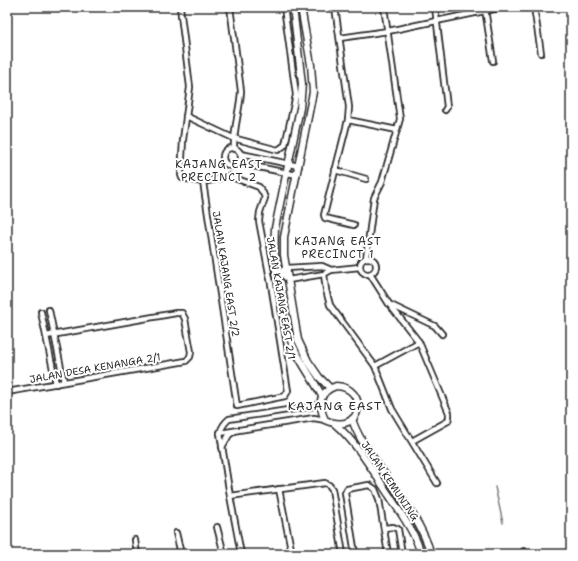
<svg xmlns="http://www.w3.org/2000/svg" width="578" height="561" font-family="'Shantell Sans',sans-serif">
	<rect width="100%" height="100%" fill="#fff"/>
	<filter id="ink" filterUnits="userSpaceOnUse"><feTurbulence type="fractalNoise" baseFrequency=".025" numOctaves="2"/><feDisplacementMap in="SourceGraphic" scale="8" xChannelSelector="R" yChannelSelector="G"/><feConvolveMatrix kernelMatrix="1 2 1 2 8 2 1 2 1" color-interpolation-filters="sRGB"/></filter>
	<g filter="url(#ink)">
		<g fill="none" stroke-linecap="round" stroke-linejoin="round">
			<g stroke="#7e7e7e" stroke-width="1.5">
				<path d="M 495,487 L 503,523"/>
				<path d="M 509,552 L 509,554"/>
			</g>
			<defs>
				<g id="minor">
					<path d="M 180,7 L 190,87 L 183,140 L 181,175 L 182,178 L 203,182 L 229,176 L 259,187 L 263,193 L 265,198 L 260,212 L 259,221 L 271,284 L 288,391 L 285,396 L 237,406 L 203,182"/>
					<path d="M 230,7 L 241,91 C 240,110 233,129 234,149"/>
					<path d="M 335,7 L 349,107 L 348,120 L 324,215 L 325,218 L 354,225"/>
					<path d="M 435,7 L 447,107 L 445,110"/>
					<path d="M 534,7 L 541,53"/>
					<path d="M 485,9 L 493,61"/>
					<path d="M 340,38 L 388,31 L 504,7"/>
					<path d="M 186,116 L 233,138 L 278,150 L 285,145 L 296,95 L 284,7"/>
					<path d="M 348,120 L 397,130"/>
					<circle cx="232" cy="157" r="9"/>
					<path d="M 241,154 L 299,166"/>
					<path d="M 239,163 L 297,175"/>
					<path d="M 335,170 L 366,179"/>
					<circle cx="368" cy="266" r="8"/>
					<path d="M 366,258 L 374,198 L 382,182 L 400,119 L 384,7"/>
					<path d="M 276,266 L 281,273 L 288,280 L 324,274 L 331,270 L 360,267"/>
					<path d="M 324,274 L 326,290 L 330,305 L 375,366 L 392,409 L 437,483"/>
					<path d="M 370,274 L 389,304 L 419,342 L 449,413 L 449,417 L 448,421 L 412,441"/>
					<path d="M 280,276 L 283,270 L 286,268 L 322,266 L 331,270"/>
					<path d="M 391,305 L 435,326 L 442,334"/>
					<path d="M 49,310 L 64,382"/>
					<path d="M 41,312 L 56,384"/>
					<path d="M 375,366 L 419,342"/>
					<path d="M 7,392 L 186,361 L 190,357 L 191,352 L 185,319 L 182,313 L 176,313 L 46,336"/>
					<path d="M 220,433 L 314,418 L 325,420"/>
					<path d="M 222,447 L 229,435 L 235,431"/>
					<path d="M 279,489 L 292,554"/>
					<path d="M 230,496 L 325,483 L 329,485 L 332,489 L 343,554"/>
					<path d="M 217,527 L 224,554"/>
					<path d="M 384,528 L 393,527 L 398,529 L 402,554"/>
					<path d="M 176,533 L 181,554"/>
					<path d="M 135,540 L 137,554"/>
					<path d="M 524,551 L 525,554"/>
					<path d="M 83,553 L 83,554"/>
					<path d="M 241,554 L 230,496 L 220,433 C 222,426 224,423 229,419 L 320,405"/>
					<path d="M 355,554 L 345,493 L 347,489 L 369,485 L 375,489 L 379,499 L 388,554"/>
				</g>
				<g id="tertiary">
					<path d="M 293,7 L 302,84 L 300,108 L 275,228 C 273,263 279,314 293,346 C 301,363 313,379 322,396"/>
					<path d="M 301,7 L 311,65 L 313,92 L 284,237 L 284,255 L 298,340 L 308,361 L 319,377 L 330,388"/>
					<path d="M 336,386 C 369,387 364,437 325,420 C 318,405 318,392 336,386 Z"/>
					<path d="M 352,419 C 357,435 367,449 376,462 C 396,491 421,520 431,554"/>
					<path d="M 335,424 C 357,443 373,471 389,495 C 401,514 415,532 421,554"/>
				</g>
			</defs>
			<use href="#minor" stroke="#2b2b2b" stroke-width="8"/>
			<use href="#tertiary" stroke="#2b2b2b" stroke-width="9"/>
			<use href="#minor" stroke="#fff" stroke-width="4.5"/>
			<use href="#tertiary" stroke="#fff" stroke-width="6"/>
		</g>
	</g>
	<g text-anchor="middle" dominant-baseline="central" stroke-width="4" stroke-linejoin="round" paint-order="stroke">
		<g font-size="10" fill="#2b2b2b" stroke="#fff">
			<text transform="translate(226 274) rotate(81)">JALAN KAJANG EAST 2/2</text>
			<text transform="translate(281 298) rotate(80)">JALAN KAJANG EAST 2/1</text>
			<text transform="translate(95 368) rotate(-10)">JALAN DESA KENANGA 2/1</text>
			<text transform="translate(390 481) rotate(56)">JALAN KEMUNING</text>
		</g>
		<g font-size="11" letter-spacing="1" fill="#2b2b2b" stroke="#fff">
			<text x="219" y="164">KAJANG EAST<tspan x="219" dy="13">PRECINCT 2</tspan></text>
			<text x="338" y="241">KAJANG EAST<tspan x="338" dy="13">PRECINCT 1</tspan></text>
		</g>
		<g font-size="12" letter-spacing="1" fill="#2b2b2b" stroke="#fff">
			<text x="335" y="406">KAJANG EAST</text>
		</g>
	</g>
	<rect width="578" height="561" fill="none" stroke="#fff" stroke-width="24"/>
	<rect x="12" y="12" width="554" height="537" fill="none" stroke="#2b2b2b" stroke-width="1.5" filter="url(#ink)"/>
</svg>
